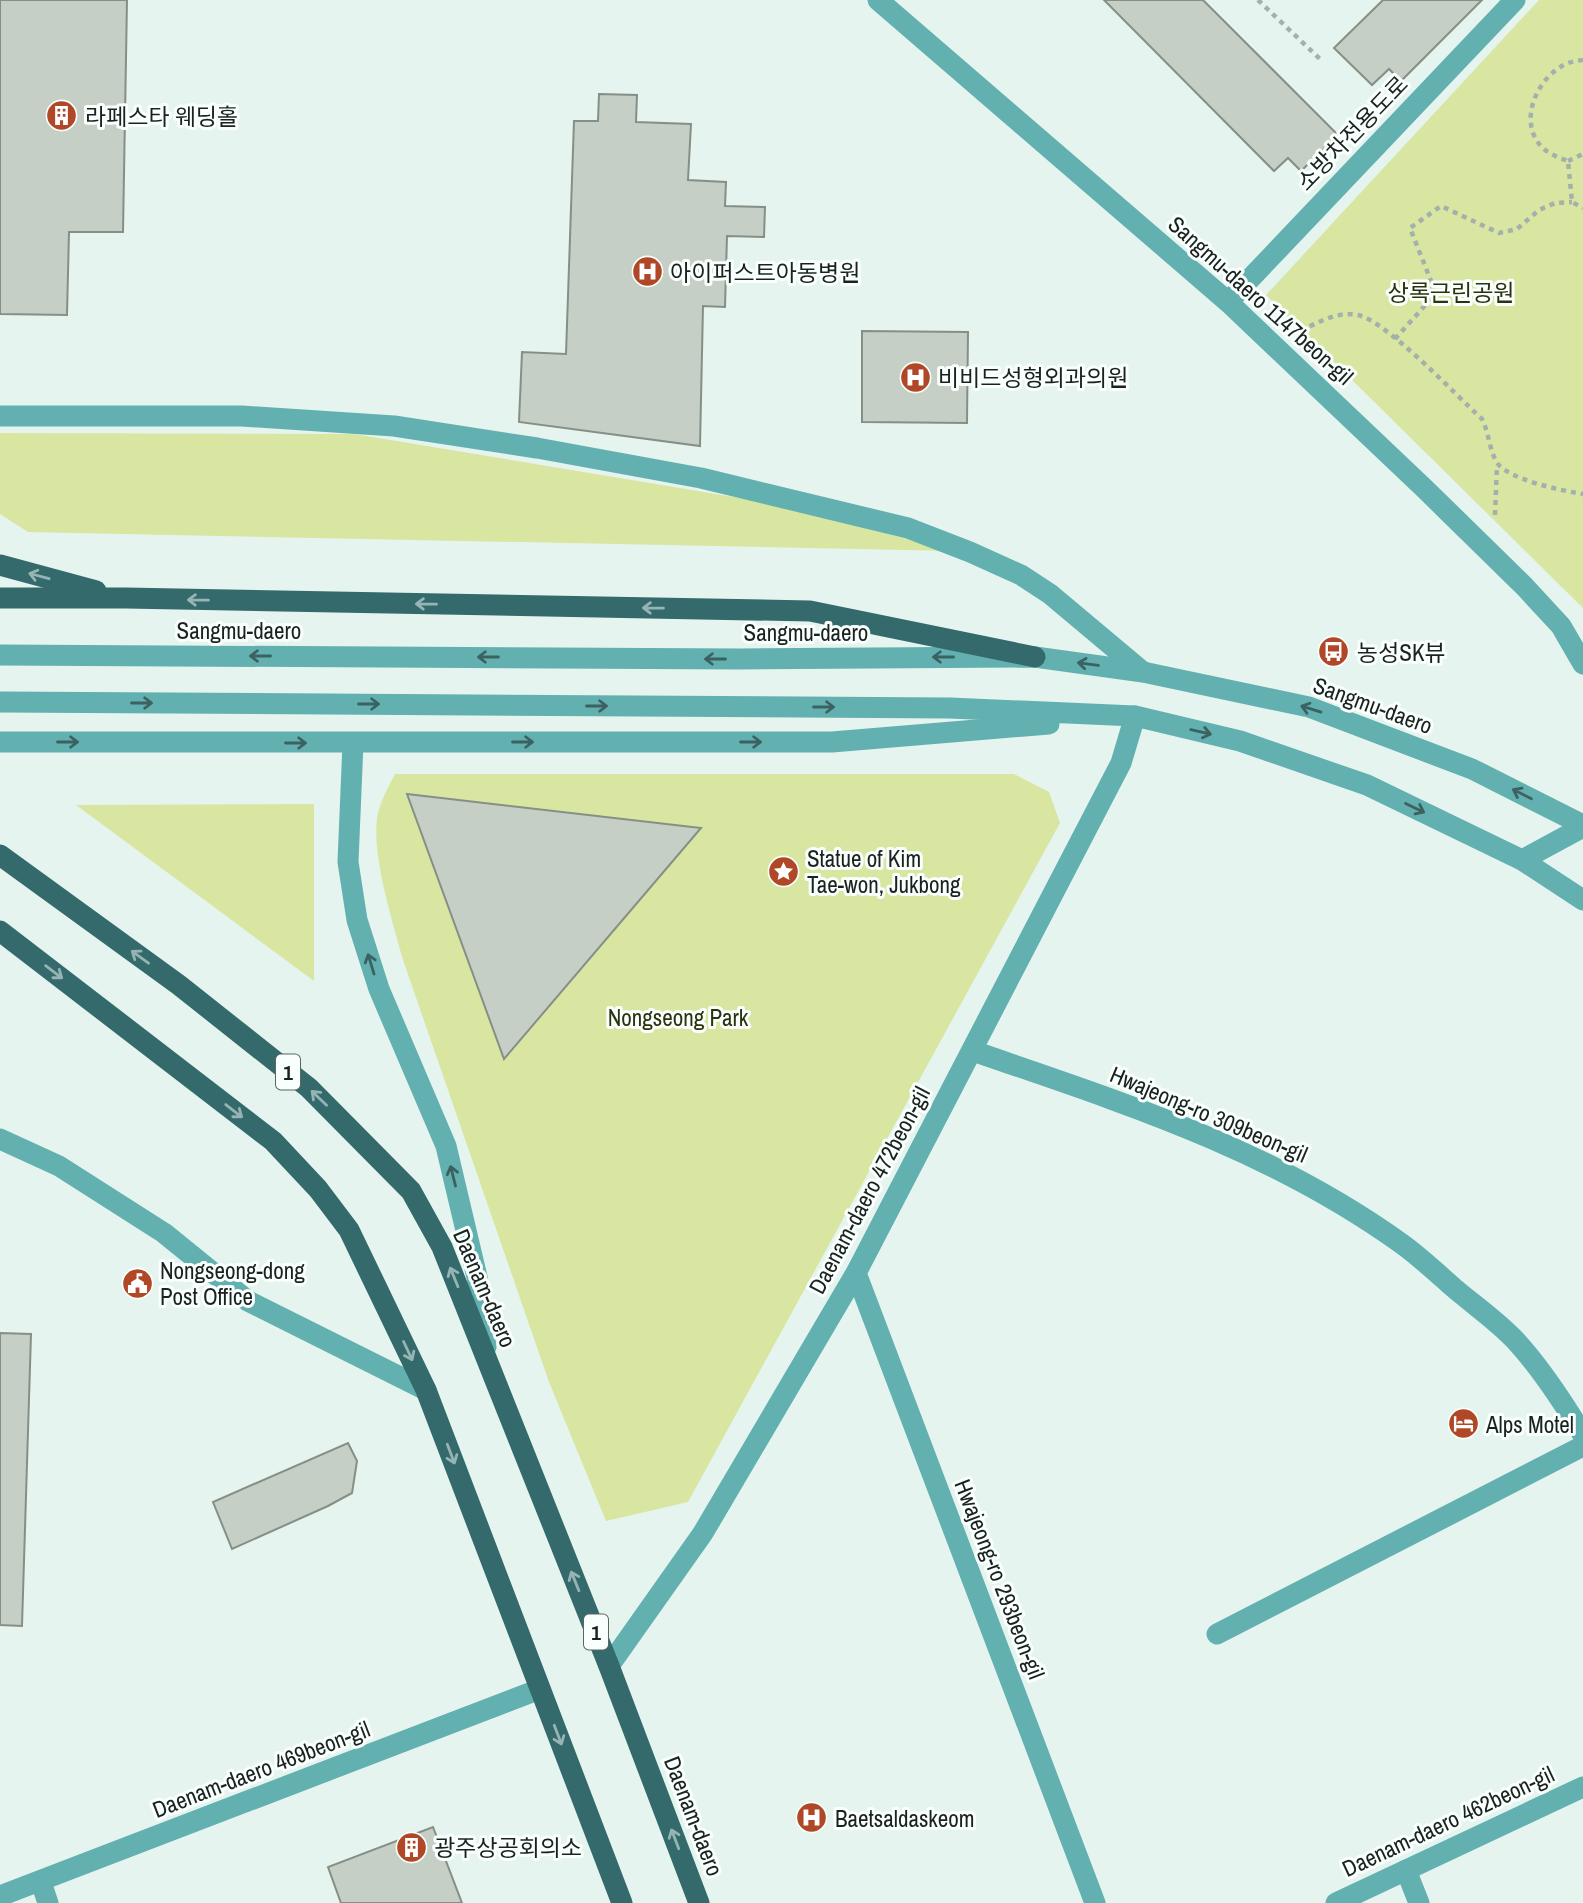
<svg xmlns="http://www.w3.org/2000/svg" width="1583" height="1903" font-family="'Archivo Narrow','Noto Sans KR',sans-serif">
	<rect width="100%" height="100%" fill="#e5f4ee"/>
	<g fill="#d8e6a1">
		<path d="M 1539,0 L 1583,0 L 1583,608 L 1266,295 Z"/>
		<path d="M 0,433 L 354,434 L 764,502 L 954,551 L 28,532 L 0,514 Z"/>
		<path d="M 395,774 L 1014,774 L 1049,792 L 1060,823 L 688,1502 L 606,1521 L 549,1382 L 402,957 C 392,919 372,856 377,819 C 379,803 388,788 395,774 Z"/>
		<path d="M 314,804 L 314,981 L 76,805 Z"/>
	</g>
	<g fill="#c5cfc5" stroke="#868f86" stroke-width="2">
		<path d="M 0,0 L 127,0 L 123,232 L 69,232 L 67,315 L 0,314 Z"/>
		<path d="M 1104,0 L 1203,0 L 1338,135 L 1301,171 L 1288,158 L 1274,171 Z"/>
		<path d="M 1383,0 L 1482,0 L 1401,81 L 1389,69 L 1372,85 L 1334,48 Z"/>
		<path d="M 599,94 L 637,95 L 636,122 L 691,124 L 688,180 L 726,182 L 725,206 L 765,207 L 764,237 L 727,236 L 725,307 L 703,306 L 700,446 L 519,422 L 522,352 L 566,354 L 574,121 L 598,121 Z"/>
		<path d="M 862,331 L 968,332 L 967,423 L 862,422 Z"/>
		<path d="M 407,794 L 701,828 L 504,1059 Z"/>
		<path d="M 0,1333 L 31,1334 L 22,1626 L 0,1625 Z"/>
		<path d="M 348,1443 L 357,1461 L 352,1493 L 328,1506 L 232,1549 L 213,1502 Z"/>
		<path d="M 433,1827 L 462,1903 L 341,1903 L 328,1867 Z"/>
	</g>
	<g fill="none" stroke-linecap="round" stroke-linejoin="round">
		<g stroke="#a4b0ab" stroke-width="4.5" stroke-dasharray="5 5" stroke-linecap="butt">
			<path d="M 1258,0 L 1321,60"/>
			<path d="M 1583,60 C 1576,61 1568,62 1562,66 C 1535,81 1517,125 1544,149 C 1551,155 1560,158 1568,161 L 1572,202 L 1583,208"/>
			<path d="M 1568,161 L 1583,154"/>
			<path d="M 1301,331 C 1318,322 1338,311 1358,315 C 1386,321 1457,396 1482,419 C 1489,433 1489,448 1496,461 C 1505,479 1563,491 1583,494"/>
			<path d="M 1395,339 L 1429,301 L 1433,286 L 1410,228 L 1441,206 L 1499,233 L 1517,229 L 1539,210 L 1555,203 L 1572,202"/>
			<path d="M 1495,515 L 1497,465"/>
		</g>
		<g stroke="#63b0b1" stroke-width="21">
			<path d="M 878,0 L 1228,302 L 1425,489 L 1525,587 L 1561,626 L 1583,664"/>
			<path d="M 1228,302 L 1515,0"/>
			<path d="M 0,416 L 242,416 L 394,426 L 537,448 L 701,478 L 908,528 L 970,552 L 1021,575 L 1050,594 L 1143,672"/>
			<path d="M 0,655 L 740,659 L 1035,657 L 1143,672 L 1309,707 L 1472,769 L 1583,825"/>
			<path d="M 0,702 L 950,708 L 1135,716 L 1240,741 L 1367,785 L 1522,860 L 1583,900"/>
			<path d="M 0,742 L 832,742 L 1049,724"/>
			<path d="M 353,743 L 348,862 L 357,920 L 379,989 L 446,1146 L 477,1277 L 486,1347"/>
			<path d="M 1522,860 L 1583,827"/>
			<path d="M 973,1051 C 1124,1103 1270,1149 1402,1244 C 1420,1257 1437,1273 1454,1288 C 1474,1305 1497,1321 1515,1340 C 1541,1368 1563,1402 1583,1435"/>
			<path d="M 0,1139 L 59,1166 L 164,1233 L 248,1301 L 426,1390"/>
			<path d="M 856,1273 L 1095,1903"/>
			<path d="M 1217,1634 L 1583,1446"/>
			<path d="M 609,1666 L 703,1533 L 856,1273 L 1121,763 L 1135,716"/>
			<path d="M 1406,1870 L 1419,1903"/>
			<path d="M 41,1882 L 48,1903"/>
			<path d="M 0,1896 L 540,1689"/>
			<path d="M 1336,1903 L 1583,1787"/>
		</g>
		<g stroke="#346a6b" stroke-width="21">
			<path d="M 0,565 L 96,591"/>
			<path d="M 0,598 L 126,598 L 810,611 L 1035,657"/>
			<path d="M 0,855 L 179,985 L 309,1088 L 411,1191 L 442,1247 L 609,1666 L 699,1903"/>
			<path d="M 0,931 L 273,1141 L 318,1189 L 349,1230 L 426,1390 L 622,1903"/>
		</g>
	</g>
	<defs><path id="oneway-shaft" d="M-6 0H5M1.5-3L5.5 0L1.5 3" fill="none" stroke-width="1.6" stroke-linecap="round" stroke-linejoin="round" transform="scale(1.75)"/></defs>
	<g stroke="#96b4b4">
		<use href="#oneway-shaft" transform="translate(39 576) rotate(-165)"/>
		<use href="#oneway-shaft" transform="translate(198 600) rotate(-179)"/>
		<use href="#oneway-shaft" transform="translate(426 604) rotate(-179)"/>
		<use href="#oneway-shaft" transform="translate(653 608) rotate(-179)"/>
		<use href="#oneway-shaft" transform="translate(140 957) rotate(-144)"/>
		<use href="#oneway-shaft" transform="translate(54 972) rotate(37)"/>
		<use href="#oneway-shaft" transform="translate(319 1098) rotate(-136)"/>
		<use href="#oneway-shaft" transform="translate(234 1111) rotate(38)"/>
		<use href="#oneway-shaft" transform="translate(454 1277) rotate(-112)"/>
		<use href="#oneway-shaft" transform="translate(408 1351) rotate(65)"/>
		<use href="#oneway-shaft" transform="translate(451 1454) rotate(69)"/>
		<use href="#oneway-shaft" transform="translate(575 1581) rotate(-112)"/>
		<use href="#oneway-shaft" transform="translate(558 1735) rotate(69)"/>
		<use href="#oneway-shaft" transform="translate(675 1839) rotate(-111)"/>
	</g>
	<g stroke="#3b6161">
		<use href="#oneway-shaft" transform="translate(260 656) rotate(-180)"/>
		<use href="#oneway-shaft" transform="translate(488 657) rotate(-180)"/>
		<use href="#oneway-shaft" transform="translate(943 657) rotate(180)"/>
		<use href="#oneway-shaft" transform="translate(715 659) rotate(-180)"/>
		<use href="#oneway-shaft" transform="translate(1088 664) rotate(-172)"/>
		<use href="#oneway-shaft" transform="translate(142 703)"/>
		<use href="#oneway-shaft" transform="translate(369 704)"/>
		<use href="#oneway-shaft" transform="translate(597 706)"/>
		<use href="#oneway-shaft" transform="translate(824 707)"/>
		<use href="#oneway-shaft" transform="translate(1311 709) rotate(-163)"/>
		<use href="#oneway-shaft" transform="translate(1201 732) rotate(13)"/>
		<use href="#oneway-shaft" transform="translate(68 742)"/>
		<use href="#oneway-shaft" transform="translate(523 742)"/>
		<use href="#oneway-shaft" transform="translate(751 742)"/>
		<use href="#oneway-shaft" transform="translate(296 743)"/>
		<use href="#oneway-shaft" transform="translate(1522 794) rotate(-153)"/>
		<use href="#oneway-shaft" transform="translate(1415 808) rotate(26)"/>
		<use href="#oneway-shaft" transform="translate(371 964) rotate(-107)"/>
		<use href="#oneway-shaft" transform="translate(453 1176) rotate(-104)"/>
	</g>
	<defs>
		<symbol id="building-disc" viewBox="-11 -11 22 22"><circle r="9.5" fill="#b04828" stroke="#f9fffc"/><path d="M-4-6H4V6H1V3H-1V6H-4ZM-2.5-4.3h1.7v1.8h-1.7ZM.8-4.3h1.7v1.8H.8ZM-2.5-1h1.7V.8h-1.7ZM.8-1h1.7V.8H.8Z" fill="#fff"/></symbol>
		<symbol id="hospital-disc" viewBox="-11 -11 22 22"><circle r="9.5" fill="#b04828" stroke="#f9fffc"/><path d="M-5-5h3v3.5h4V-5h3V5h-3V1.5h-4V5h-3Z" fill="#fff"/></symbol>
		<symbol id="bus-disc" viewBox="-11 -11 22 22"><circle r="9.5" fill="#b04828" stroke="#f9fffc"/><path d="M-5-6H5V4H4V6H2V4H-2V6H-4V4H-5ZM-3.5-4V0h7V-4ZM-3.5 1.2v1.5H-2V1.2ZM2 1.2v1.5H3.5V1.2Z" fill="#fff"/></symbol>
		<symbol id="sight-disc" viewBox="-11 -11 22 22"><circle r="9.5" fill="#b04828" stroke="#f9fffc"/><path d="M0-6L1.8-2.2L6-1.7L2.9 1.2L3.7 5.4L0 3.3L-3.7 5.4L-2.9 1.2L-6-1.7L-1.8-2.2Z" fill="#fff"/></symbol>
		<symbol id="civic-disc" viewBox="-11 -11 22 22"><circle r="9.5" fill="#b04828" stroke="#f9fffc"/><path d="M-.6-6.5H3V-4.5H.6V-3L4-1V1h2V6H-6V1h2V-1L-.6-3ZM-1.2 2.5V6h2.4V2.5Z" fill="#fff"/></symbol>
		<symbol id="hotel-disc" viewBox="-11 -11 22 22"><circle r="9.5" fill="#b04828" stroke="#f9fffc"/><path d="M-6-4.5h1.5V1H6V5H4.5V3h-9V5H-6ZM-4 0a1.8 1.8 0 1 1 3.6 0ZM.5 0V-2.5h3Q6-2.5 6 0Z" fill="#fff"/></symbol>
	</defs>
	<g fill-rule="evenodd">
		<use href="#building-disc" x="44" y="98" width="35" height="35"/>
		<use href="#hospital-disc" x="630" y="254" width="35" height="35"/>
		<use href="#hospital-disc" x="898" y="360" width="35" height="35"/>
		<use href="#bus-disc" x="1316" y="634" width="35" height="35"/>
		<use href="#sight-disc" x="766" y="854" width="35" height="35"/>
		<use href="#civic-disc" x="120" y="1266" width="35" height="35"/>
		<use href="#hotel-disc" x="1446" y="1406" width="35" height="35"/>
		<use href="#hospital-disc" x="794" y="1800" width="35" height="35"/>
		<use href="#building-disc" x="394" y="1830" width="35" height="35"/>
	</g>
	<g text-anchor="middle" dominant-baseline="central" stroke-width="6" stroke-linejoin="round" paint-order="stroke">
		<g fill="#f9fffc" stroke="#5e6461" stroke-width="2">
			<rect x="276" y="1054.5" width="24" height="35" rx="5"/>
			<rect x="584" y="1614.5" width="24" height="35" rx="5"/>
		</g>
		<g font-size="21" font-weight="bold" fill="#1b211f">
			<text x="288" y="1072">1</text>
			<text x="596" y="1632">1</text>
		</g>
		<g font-size="23" fill="#1b211f" stroke="#f9fffc" text-anchor="start">
			<text x="85" y="116">라페스타 웨딩홀</text>
			<text x="670" y="272">아이퍼스트아동병원</text>
			<text x="938" y="377">비비드성형외과의원</text>
			<text x="1357" y="652">농성SK뷰</text>
			<text x="807" y="858">Statue of Kim<tspan x="807" dy="26">Tae-won, Jukbong</tspan></text>
			<text x="160" y="1270">Nongseong-dong<tspan x="160" dy="26">Post Office</tspan></text>
			<text x="1486" y="1424">Alps Motel</text>
			<text x="835" y="1818">Baetsaldaskeom</text>
			<text x="434" y="1847">광주상공회의소</text>
		</g>
		<g font-size="23" fill="#1b211f" stroke="#f9fffc">
			<text transform="translate(1352 133) rotate(-46)">소방차전용도로</text>
			<text transform="translate(1261 300) rotate(42)">Sangmu-daero 1147beon-gil</text>
			<text x="239" y="630">Sangmu-daero</text>
			<text x="806" y="632">Sangmu-daero</text>
			<text transform="translate(1373 705) rotate(20)">Sangmu-daero</text>
			<text transform="translate(1209 1114) rotate(23)">Hwajeong-ro 309beon-gil</text>
			<text transform="translate(869 1190) rotate(-62)">Daenam-daero 472beon-gil</text>
			<text transform="translate(485 1288) rotate(67)">Daenam-daero</text>
			<text transform="translate(1000 1579) rotate(69)">Hwajeong-ro 293beon-gil</text>
			<text transform="translate(261 1769) rotate(-21)">Daenam-daero 469beon-gil</text>
			<text transform="translate(694 1816) rotate(69)">Daenam-daero</text>
			<text transform="translate(1448 1821) rotate(-25)">Daenam-daero 462beon-gil</text>
		</g>
		<g font-size="23" fill="#2d320e" stroke="#f9fffc">
			<text x="1451" y="292">상록근린공원</text>
			<text x="678" y="1017">Nongseong Park</text>
		</g>
	</g>
</svg>
